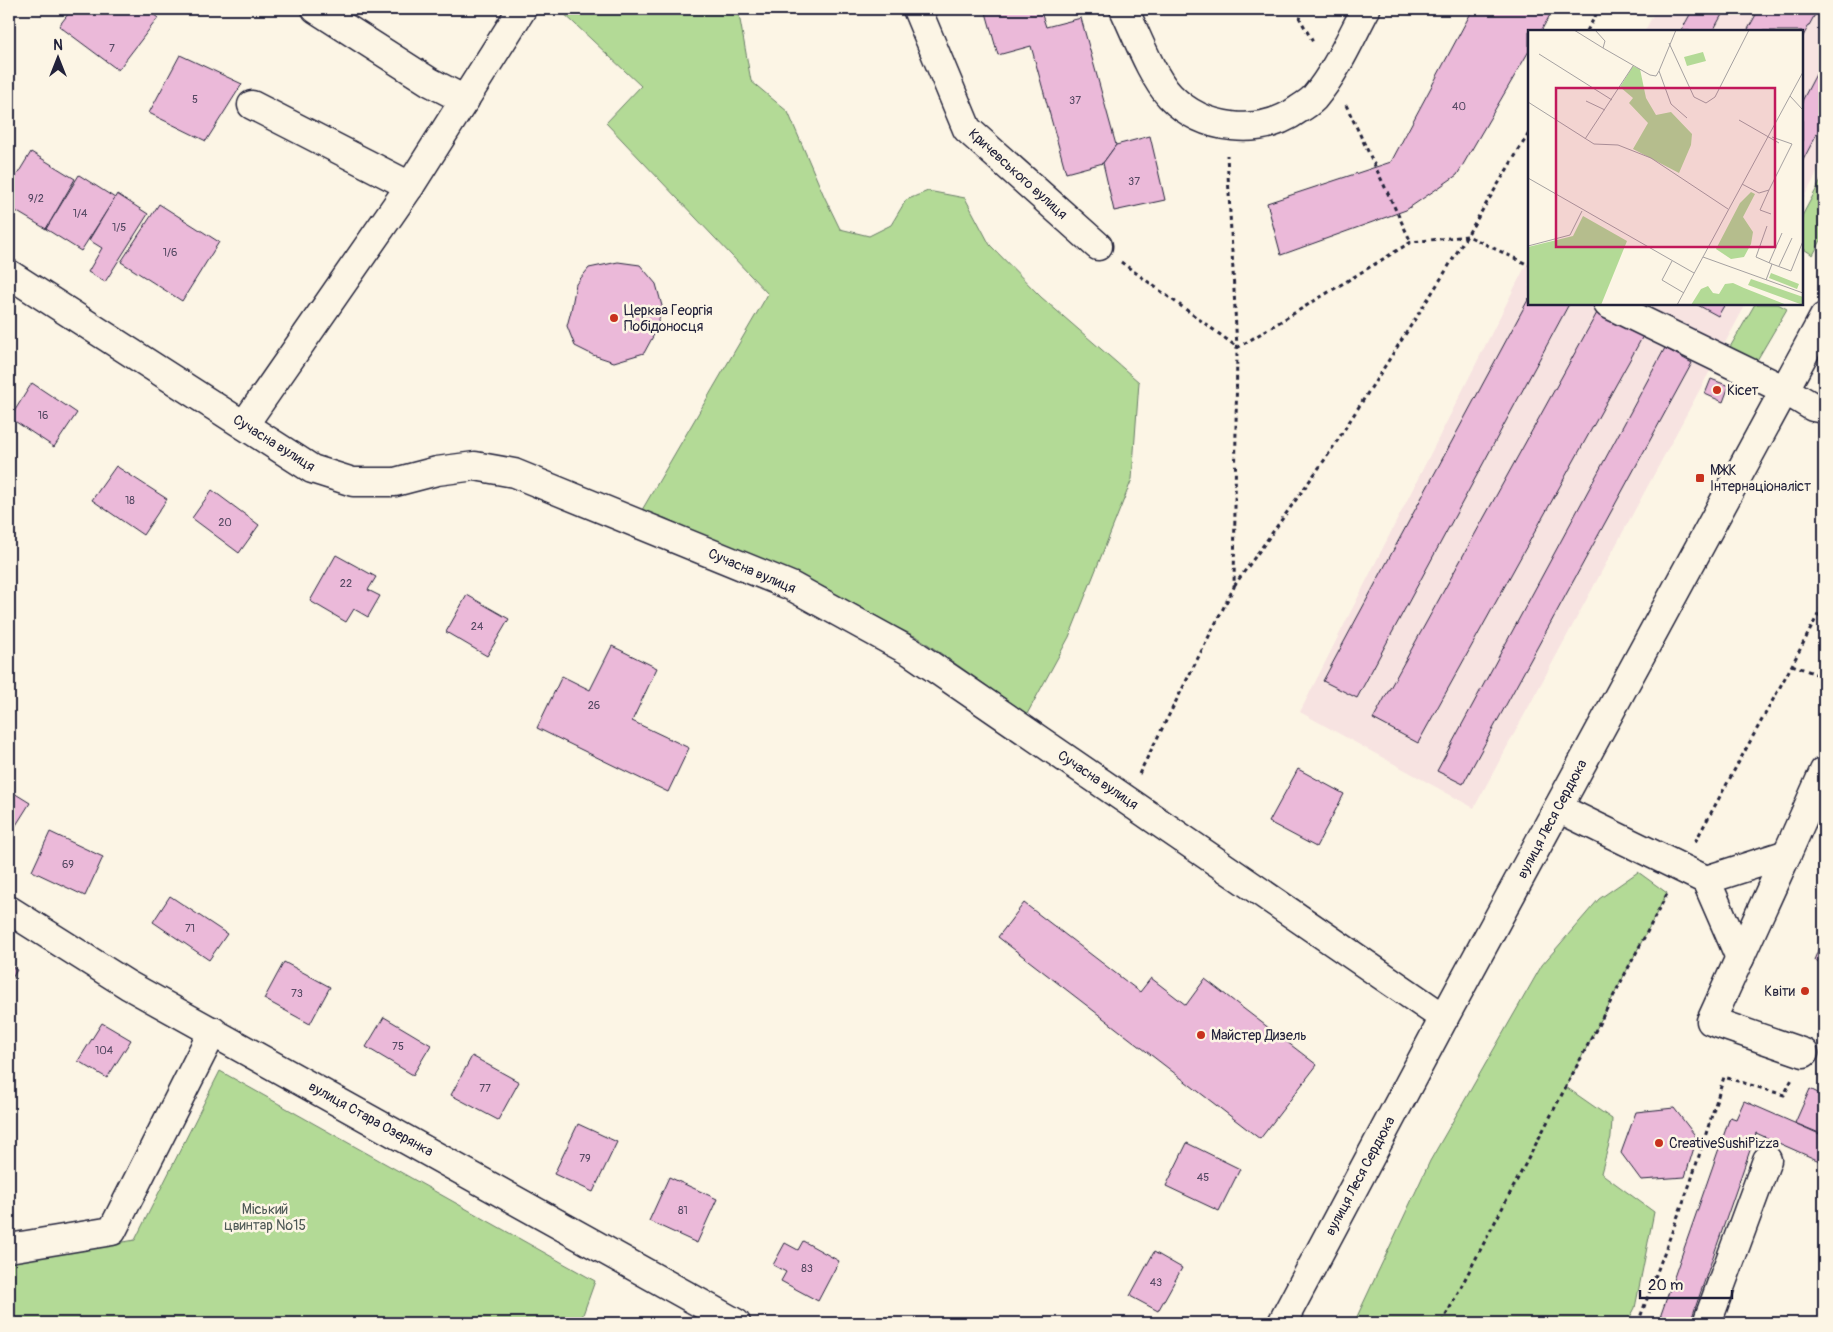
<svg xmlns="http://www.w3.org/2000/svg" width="1833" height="1332" font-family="Pangolin,sans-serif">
	<rect width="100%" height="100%" fill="#fcf5e5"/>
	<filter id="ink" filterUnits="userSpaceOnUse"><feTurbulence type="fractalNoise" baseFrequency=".02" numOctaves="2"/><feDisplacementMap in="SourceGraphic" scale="10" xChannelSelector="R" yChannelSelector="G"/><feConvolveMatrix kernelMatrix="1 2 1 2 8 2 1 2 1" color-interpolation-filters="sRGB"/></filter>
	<g filter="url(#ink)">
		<g fill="#f7e3e1">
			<path d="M 1656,9 L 1824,9 L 1824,160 L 1802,201 L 1802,31 L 1645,31 Z"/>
			<path d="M 1529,259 L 1529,304 L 1746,304 L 1474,808 L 1300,712 Z"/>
		</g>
		<g fill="#b3da96" stroke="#6a7e68">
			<path d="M 559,9 L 738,9 L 751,81 L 788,112 L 824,196 L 840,229 L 869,236 L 891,225 L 906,200 L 928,191 L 965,198 L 990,245 L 1041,297 L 1139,382 L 1132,479 L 1069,637 L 1027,714 L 919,638 L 665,518 L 642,510 L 768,294 L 606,123 L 641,86 Z"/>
			<path d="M 1824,175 L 1824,235 L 1813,255 L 1802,248 L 1802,216 Z"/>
			<path d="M 1755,304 L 1778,304 L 1787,309 L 1753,367 L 1726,354 Z"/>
			<path d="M 1638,872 L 1667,893 L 1566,1087 L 1612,1119 L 1611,1137 L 1601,1173 L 1654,1212 L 1635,1308 L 1627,1323 L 1354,1323 L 1430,1161 L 1542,965 L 1599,899 Z"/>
			<path d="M 220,1071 L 595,1281 L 580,1323 L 9,1323 L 9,1262 L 135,1240 Z"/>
		</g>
		<g fill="#ebb9d9" stroke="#22223b">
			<path d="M 72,9 L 147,9 L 158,18 L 118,70 L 59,26 Z"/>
			<path d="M 985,9 L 1040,9 L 1046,27 L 1081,18 L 1116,145 L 1103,163 L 1066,173 L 1031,46 L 998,55 Z"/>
			<path d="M 1473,9 L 1537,9 L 1550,15 L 1541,31 L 1529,31 L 1529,51 L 1457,175 L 1406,210 L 1281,255 L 1267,203 L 1391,162 Z"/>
			<path d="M 1693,9 L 1725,9 L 1713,31 L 1681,31 Z"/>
			<path d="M 1759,9 L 1818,9 L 1802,38 L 1802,31 L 1747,31 Z"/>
			<path d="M 180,55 L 242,84 L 206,141 L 149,113 Z"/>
			<path d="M 1824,59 L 1824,120 L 1802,162 L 1802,101 Z"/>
			<path d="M 1150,136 L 1165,200 L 1114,211 L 1103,163 L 1116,145 Z"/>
			<path d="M 31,152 L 75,179 L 46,229 L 9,207 L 9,188 Z"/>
			<path d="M 79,175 L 115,198 L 81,251 L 46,229 Z"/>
			<path d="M 117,194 L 148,214 L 105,282 L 88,272 L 102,248 L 89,240 Z"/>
			<path d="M 159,204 L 219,242 L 182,301 L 121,262 Z"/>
			<path d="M 618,262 L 640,265 L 656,284 L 662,306 L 657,329 L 644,353 L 614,362 L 593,355 L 575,346 L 567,326 L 571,311 L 576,284 L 589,268 Z"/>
			<path d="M 1529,298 L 1529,304 L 1569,304 L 1357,698 L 1323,681 Z"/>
			<path d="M 1696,304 L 1725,304 L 1718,316 Z"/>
			<path d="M 1598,311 L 1643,336 L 1418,743 L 1373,719 Z"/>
			<path d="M 1665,348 L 1692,363 L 1463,784 L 1437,771 Z"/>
			<path d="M 1711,379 L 1729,386 L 1723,402 L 1705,394 Z"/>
			<path d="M 32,383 L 77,413 L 54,447 L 10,418 Z"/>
			<path d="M 116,466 L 167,499 L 143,535 L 92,500 Z"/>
			<path d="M 212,490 L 259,525 L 239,553 L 192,518 Z"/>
			<path d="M 336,555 L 376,577 L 368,590 L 380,596 L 368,617 L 354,609 L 346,622 L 310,601 Z"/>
			<path d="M 467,595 L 509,619 L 487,656 L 446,632 Z"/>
			<path d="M 612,646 L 657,668 L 632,721 L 689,748 L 668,792 L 537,728 L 562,676 L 590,690 Z"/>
			<path d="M 1298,769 L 1344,794 L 1316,847 L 1269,822 Z"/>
			<path d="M 9,790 L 30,803 L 13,830 L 9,827 Z"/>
			<path d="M 50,832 L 103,857 L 85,896 L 32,871 Z"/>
			<path d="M 170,896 L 227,934 L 209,960 L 153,922 Z"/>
			<path d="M 1024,903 L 1140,992 L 1151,978 L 1186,1005 L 1205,979 L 1317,1065 L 1260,1139 L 998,937 Z"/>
			<path d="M 1824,936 L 1824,964 L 1814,960 Z"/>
			<path d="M 284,962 L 330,987 L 310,1024 L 264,999 Z"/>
			<path d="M 9,965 L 17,970 L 9,983 Z"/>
			<path d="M 1824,1007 L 1824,1024 L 1819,1022 Z"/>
			<path d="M 384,1017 L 431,1045 L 413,1075 L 366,1047 Z"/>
			<path d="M 102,1023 L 131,1040 L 107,1078 L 78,1061 Z"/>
			<path d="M 472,1056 L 519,1082 L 498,1120 L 451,1095 Z"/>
			<path d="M 1810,1089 L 1824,1096 L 1824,1135 L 1795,1123 Z"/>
			<path d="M 1744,1101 L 1824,1136 L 1824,1163 L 1756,1133 L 1690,1323 L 1658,1323 L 1730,1117 L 1736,1119 Z"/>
			<path d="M 1674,1108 L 1697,1138 L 1685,1177 L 1641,1180 L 1621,1153 L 1636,1112 Z"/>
			<path d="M 578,1124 L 617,1142 L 593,1192 L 554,1174 Z"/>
			<path d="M 1187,1143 L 1240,1169 L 1219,1211 L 1166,1186 Z"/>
			<path d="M 669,1177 L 717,1199 L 697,1243 L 649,1221 Z"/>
			<path d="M 803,1241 L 839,1261 L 818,1301 L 781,1281 L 786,1272 L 773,1265 L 785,1243 L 798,1250 Z"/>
			<path d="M 1154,1252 L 1182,1268 L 1158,1311 L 1130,1296 Z"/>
		</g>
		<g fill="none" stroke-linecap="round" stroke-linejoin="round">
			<defs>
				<g id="minor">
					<path d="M 316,9 L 430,82 L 465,100"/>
					<path d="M 917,9 L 967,129 L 1098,246"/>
					<path d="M 1124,9 C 1136,34 1152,77 1170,96 C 1204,131 1260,137 1299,109 C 1304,106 1310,102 1314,98 C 1336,72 1350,39 1366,9"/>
					<path d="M 252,105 L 410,186"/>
					<path d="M 9,274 L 312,469 L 353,482 L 395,482 L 437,471 L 475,466 L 514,473 L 791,586 L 911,652 L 1444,1018"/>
					<path d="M 1608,304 L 1785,390 L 1813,407 L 1824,409"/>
					<path d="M 244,425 L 410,186 L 522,9"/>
					<path d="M 1558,808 L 1706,880 L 1787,854 L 1711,1021 L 1804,1053"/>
					<path d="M 1787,854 L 1824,771"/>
					<path d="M 1706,880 L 1740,958"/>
					<path d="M 9,910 L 128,985 L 736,1323"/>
					<path d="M 9,1248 L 112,1231 L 213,1031"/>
					<path d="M 1707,1323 L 1767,1160"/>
				</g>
				<path id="major" d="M 1282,1323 L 1444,1018 L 1824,317"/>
			</defs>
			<use href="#minor" stroke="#22223b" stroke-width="31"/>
			<use href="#major" stroke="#22223b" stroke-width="31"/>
			<g stroke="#22223b" stroke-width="3" stroke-dasharray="4 4" stroke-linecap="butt">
				<path d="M 1303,9 L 1300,19 L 1314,44"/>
				<path d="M 1587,31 L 1599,9"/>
				<path d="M 1346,105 L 1411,242"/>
				<path d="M 1121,262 L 1237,347"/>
				<path d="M 1237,348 L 1411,242 L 1468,236 L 1529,265"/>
				<path d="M 1234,586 L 1328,455 L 1442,277 L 1529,133"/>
				<path d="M 1792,665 L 1824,677"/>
				<path d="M 1139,774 L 1234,587 L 1237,348 L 1227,155"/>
				<path d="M 1695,842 L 1792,665 L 1824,603"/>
				<path d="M 1442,1323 L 1667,894"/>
				<path d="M 1638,1323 L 1691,1181 L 1724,1077 L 1784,1095 L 1792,1079"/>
			</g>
			<use href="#minor" stroke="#fcf5e5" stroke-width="28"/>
			<use href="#major" stroke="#fcf5e5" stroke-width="28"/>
		</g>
	</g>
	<g fill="#c8321e" stroke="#fcf5e5" stroke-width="2">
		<circle cx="614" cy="318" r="5"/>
		<circle cx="1717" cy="390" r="5"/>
		<rect x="1695" y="473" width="10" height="10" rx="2.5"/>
		<circle cx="1805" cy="991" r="5"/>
		<circle cx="1201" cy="1035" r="5"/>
		<circle cx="1659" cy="1143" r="5"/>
	</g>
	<g text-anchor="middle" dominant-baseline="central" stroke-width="5" stroke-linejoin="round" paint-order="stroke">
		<g font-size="11" fill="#544862">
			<text x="112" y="48">7</text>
			<text x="195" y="99">5</text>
			<text x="1075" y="100">37</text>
			<text x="1459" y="106">40</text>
			<text x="1134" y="181">37</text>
			<text x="36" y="198">9/2</text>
			<text x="80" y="213">1/4</text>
			<text x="119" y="227">1/5</text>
			<text x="170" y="252">1/6</text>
			<text x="43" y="415">16</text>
			<text x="130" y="500">18</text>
			<text x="225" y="522">20</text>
			<text x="346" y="583">22</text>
			<text x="477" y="626">24</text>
			<text x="594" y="705">26</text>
			<text x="68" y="864">69</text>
			<text x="190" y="928">71</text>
			<text x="297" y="993">73</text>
			<text x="398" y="1046">75</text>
			<text x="104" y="1050">104</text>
			<text x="485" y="1088">77</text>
			<text x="585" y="1158">79</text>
			<text x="1203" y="1177">45</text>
			<text x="683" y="1210">81</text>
			<text x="807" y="1268">83</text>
			<text x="1156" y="1282">43</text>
		</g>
		<g font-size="14" fill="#22223b" stroke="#fcf5e5">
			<text transform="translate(1018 174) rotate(42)">Кричевського вулиця</text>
			<text transform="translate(274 443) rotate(32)">Сучасна вулиця</text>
			<text transform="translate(752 571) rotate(23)">Сучасна вулиця</text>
			<text transform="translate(1098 780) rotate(34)">Сучасна вулиця</text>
			<text transform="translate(1552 819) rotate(-62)">вулиця Леся Сердюка</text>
			<text transform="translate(371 1119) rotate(29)">вулиця Стара Озерянка</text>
			<text transform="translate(1360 1176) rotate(-62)">вулиця Леся Сердюка</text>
		</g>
		<g font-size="14" fill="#22223b" stroke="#fcf5e5" text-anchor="start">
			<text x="624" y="310">Церква Георгія<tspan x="624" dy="16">Побідоносця</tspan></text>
			<text x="1727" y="390">Кісет</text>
			<text x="1710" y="470">МЖК<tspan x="1710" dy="16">Інтернаціоналіст</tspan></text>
			<text x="1795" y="991" text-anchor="end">Квіти</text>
			<text x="1211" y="1035">Майстер Дизель</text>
			<text x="1669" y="1143">CreativeSushiPizza</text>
		</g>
		<g font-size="14" fill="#4e5956" stroke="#fcf5e5">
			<text x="265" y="1209">Міський<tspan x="265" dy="16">цвинтар №15</tspan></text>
		</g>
	</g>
	<g transform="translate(1528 30)">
		<rect width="275" height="275" fill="#fcf5e5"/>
		<path d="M 175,22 L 178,31 L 159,36 L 156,27 ZM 105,36 L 112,39 L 118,68 L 128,85 L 143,82 L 164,104 L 163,115 L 151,143 L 105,119 L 120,93 L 101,73 L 105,68 L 92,57 ZM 223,162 L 227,164 L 215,187 L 225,202 L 223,214 L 216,227 L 203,229 L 188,219 L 212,173 ZM 55,186 L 99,211 L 73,275 L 0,275 L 0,217 L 45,206 ZM 243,243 L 271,254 L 269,259 L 241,248 ZM 223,249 L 275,267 L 275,275 L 220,255 ZM 205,253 L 216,258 L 259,275 L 163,275 L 173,259 L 180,256 L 185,263 L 191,264 L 197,254 Z" fill="#b3da96"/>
		<path fill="none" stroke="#a5a1a1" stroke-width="1" d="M 46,0 L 75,18M 67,0 L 77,11 L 75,18 L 122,45 L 128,46 L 131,41M 148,0 L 131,41 L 143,74 L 159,88M 141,13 L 166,67 L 178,73 L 187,67 L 221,0M 11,24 L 84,70M 262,66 L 275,80M 58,71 L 77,80M 0,72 L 66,114 L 90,115 L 123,128 L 200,179M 211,90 L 251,113M 57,109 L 105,36M 0,148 L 166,243M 214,154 L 231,163 L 241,160 L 232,180 L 243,184M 241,160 L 264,114 L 244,107M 0,216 L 42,205 L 54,181M 175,227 L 275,263M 144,231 L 134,250 L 156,263M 241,233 L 254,203M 244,234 L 263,241 L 275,211M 251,236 L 264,208M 238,250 L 244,234 L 228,227 L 239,196M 149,275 L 275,42"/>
		<path fill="#c2185b" fill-opacity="0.15" stroke="#c2185b" stroke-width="2.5" d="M 28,58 L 247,58 L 247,217 L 28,217 Z"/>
		<rect width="275" height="275" fill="none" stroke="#22223b" stroke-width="2.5"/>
	</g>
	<rect width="1833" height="1332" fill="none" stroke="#fcf5e5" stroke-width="30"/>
	<rect x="15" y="15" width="1803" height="1302" fill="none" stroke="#22223b" stroke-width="2" filter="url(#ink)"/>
	<g transform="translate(58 58)" stroke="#fcf5e5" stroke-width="4" paint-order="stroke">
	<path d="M0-4L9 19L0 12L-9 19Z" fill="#22223b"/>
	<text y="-8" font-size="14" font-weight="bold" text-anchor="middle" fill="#22223b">N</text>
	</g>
	<path d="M1640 1290v8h92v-8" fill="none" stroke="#22223b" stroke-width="2.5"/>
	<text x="1648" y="1290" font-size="15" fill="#22223b" stroke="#fcf5e5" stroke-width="4" paint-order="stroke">20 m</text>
</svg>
